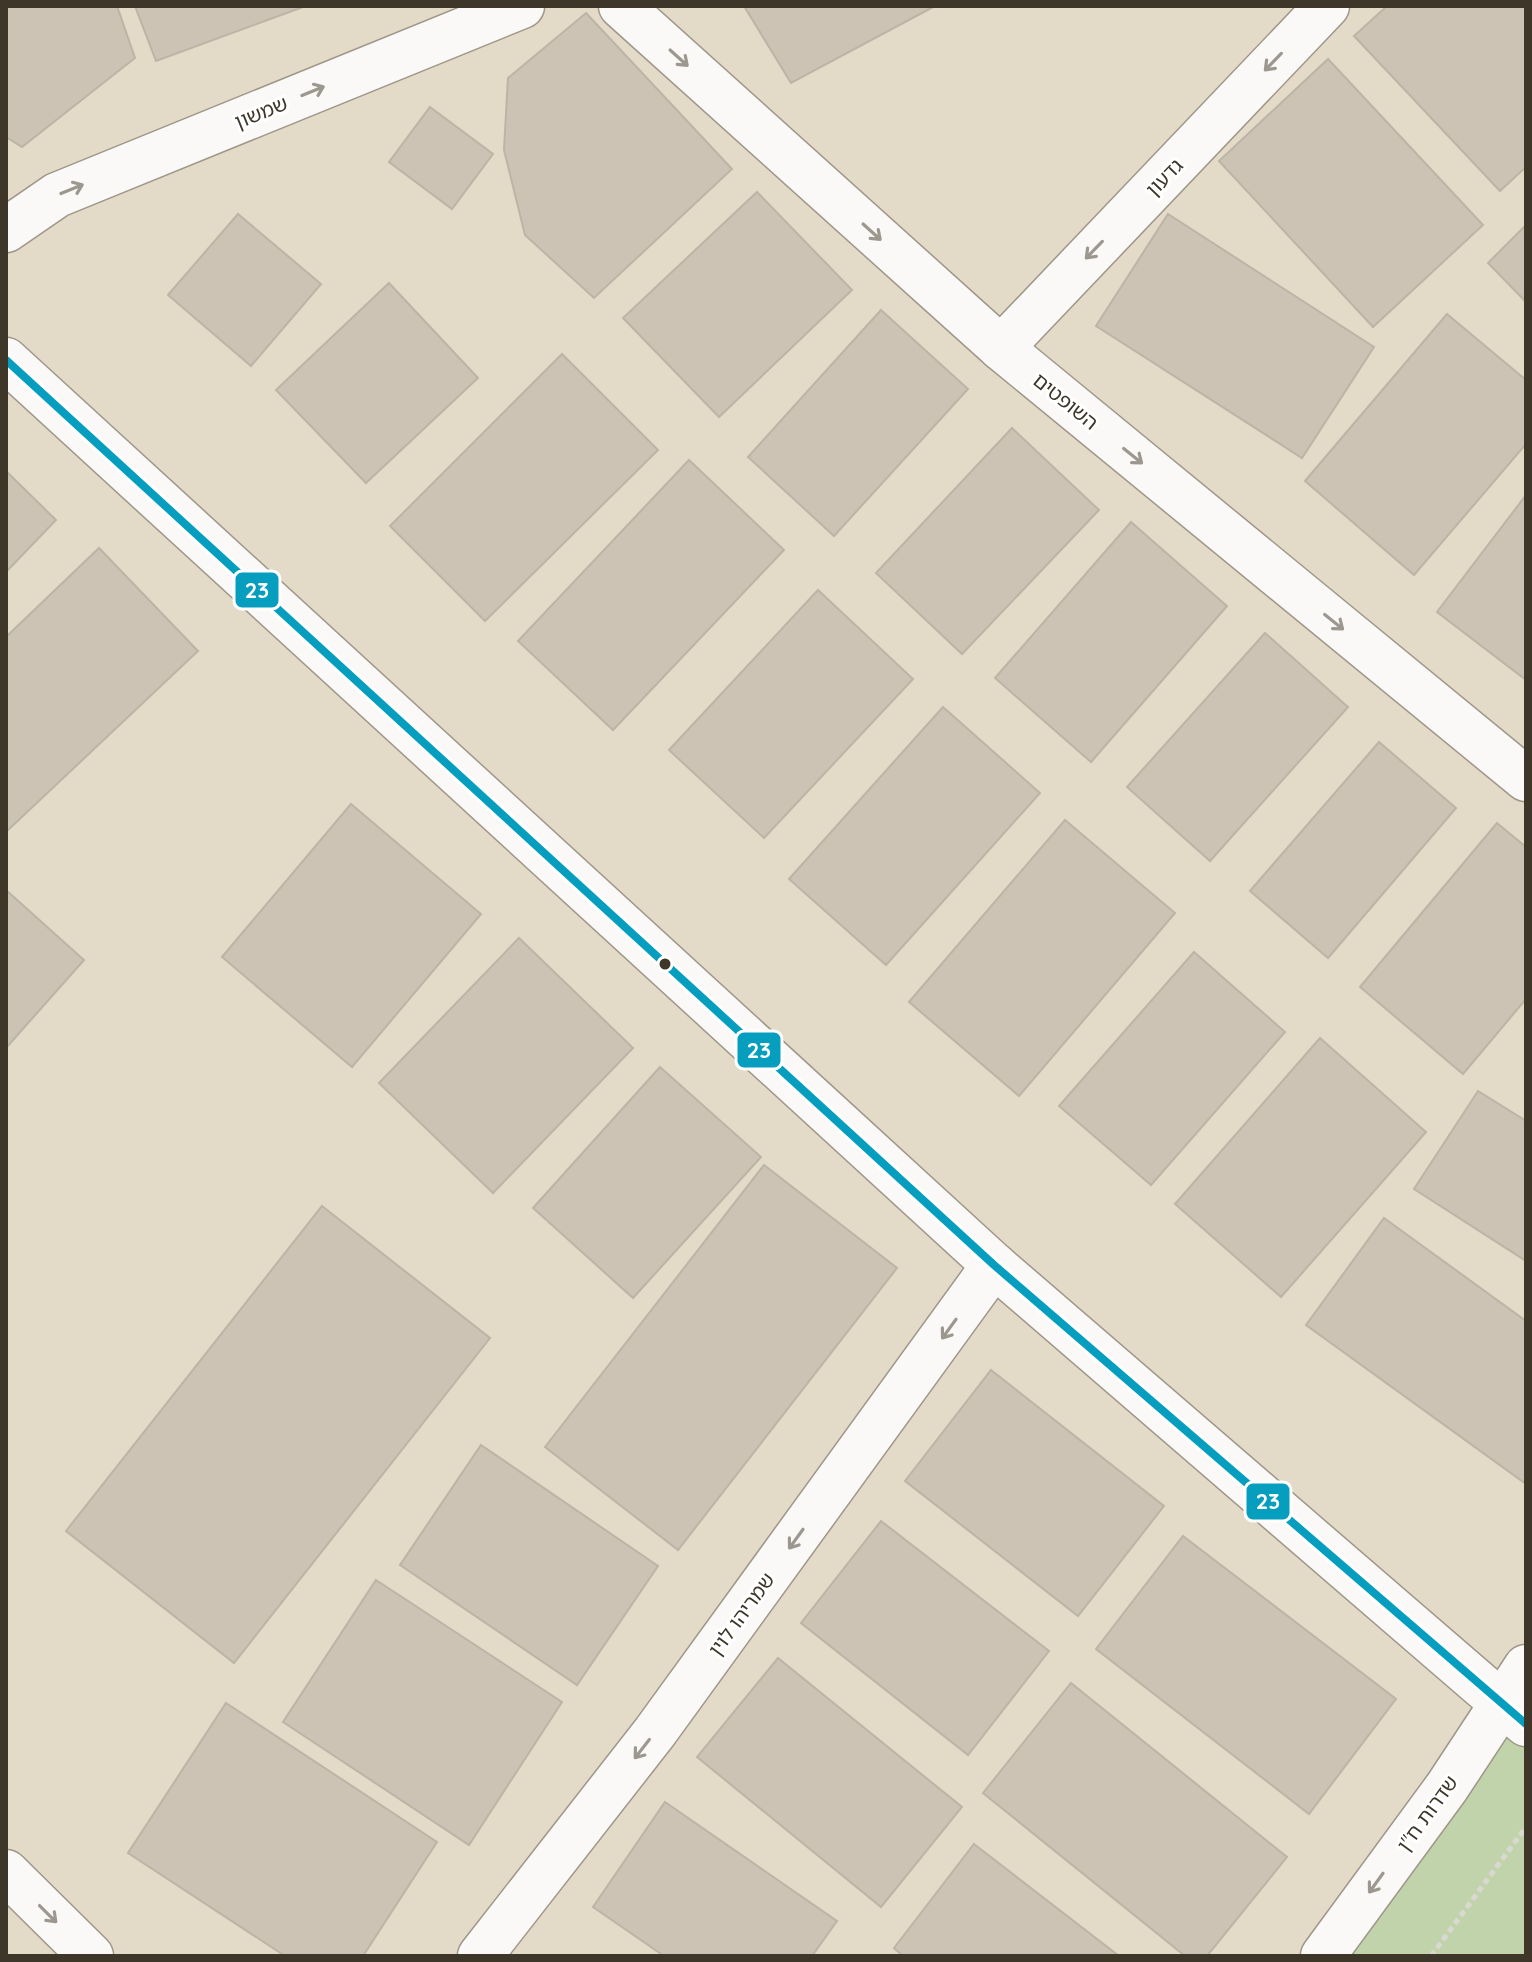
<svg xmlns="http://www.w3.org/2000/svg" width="1532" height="1962" font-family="Quicksand,'Noto Sans Hebrew',sans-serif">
	<rect width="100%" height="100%" fill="#e3dac7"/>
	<path fill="#c1d3aa" d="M 1526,1710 L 1526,1956 L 1345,1956 L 1522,1716 Z"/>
	<g fill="#ccc3b5" stroke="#bcb4a6" stroke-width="2">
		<path d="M 6,6 L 117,6 L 135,58 L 22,147 L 6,137 Z"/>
		<path d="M 135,6 L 303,6 L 303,7 L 156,61 Z"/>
		<path d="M 744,6 L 935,6 L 791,83 Z"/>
		<path d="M 1387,6 L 1526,6 L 1526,167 L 1500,191 L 1354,36 Z"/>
		<path d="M 586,13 L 732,169 L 594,298 L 525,235 L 504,150 L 508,78 Z"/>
		<path d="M 1328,59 L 1483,225 L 1373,327 L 1219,161 Z"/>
		<path d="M 430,107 L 493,154 L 452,209 L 389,162 Z"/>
		<path d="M 757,192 L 852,290 L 719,417 L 623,318 Z"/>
		<path d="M 238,214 L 321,284 L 251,366 L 168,295 Z"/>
		<path d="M 1168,214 L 1374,347 L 1302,458 L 1096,326 Z"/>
		<path d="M 1526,225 L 1526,302 L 1488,263 Z"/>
		<path d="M 389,283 L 478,378 L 366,483 L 276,390 Z"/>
		<path d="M 881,310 L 968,389 L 834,536 L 748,457 Z"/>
		<path d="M 1447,314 L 1526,380 L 1526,444 L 1414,575 L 1305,481 Z"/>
		<path d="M 562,354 L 658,450 L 485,621 L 390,526 Z"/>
		<path d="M 1012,428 L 1099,510 L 962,654 L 876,573 Z"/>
		<path d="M 689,460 L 784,550 L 613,730 L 518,641 Z"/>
		<path d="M 6,471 L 56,520 L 6,572 Z"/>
		<path d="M 1526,495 L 1526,680 L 1437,612 Z"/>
		<path d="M 1131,522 L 1227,606 L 1091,762 L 995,678 Z"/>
		<path d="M 99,548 L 198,651 L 6,832 L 6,637 Z"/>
		<path d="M 818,590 L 913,679 L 764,838 L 669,750 Z"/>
		<path d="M 1265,633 L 1348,707 L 1210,861 L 1127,787 Z"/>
		<path d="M 943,707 L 1040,793 L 886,965 L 789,879 Z"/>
		<path d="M 1379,742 L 1456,808 L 1328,958 L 1250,891 Z"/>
		<path d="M 351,804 L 481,914 L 352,1067 L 222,957 Z"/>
		<path d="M 1065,820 L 1175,913 L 1019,1096 L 909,1002 Z"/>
		<path d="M 1497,823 L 1526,847 L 1526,999 L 1463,1074 L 1360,987 Z"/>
		<path d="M 6,890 L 84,960 L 6,1048 Z"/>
		<path d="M 519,938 L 633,1048 L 493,1193 L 379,1083 Z"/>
		<path d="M 1194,952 L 1285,1032 L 1151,1185 L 1059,1106 Z"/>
		<path d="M 1320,1038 L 1426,1132 L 1281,1297 L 1175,1204 Z"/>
		<path d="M 660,1067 L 761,1157 L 633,1298 L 533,1208 Z"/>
		<path d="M 1478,1091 L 1526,1121 L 1526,1261 L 1414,1189 Z"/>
		<path d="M 764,1165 L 897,1268 L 678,1550 L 545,1447 Z"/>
		<path d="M 322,1206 L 490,1338 L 234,1663 L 66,1531 Z"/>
		<path d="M 1384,1218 L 1526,1321 L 1526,1484 L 1306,1325 Z"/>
		<path d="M 991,1370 L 1164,1506 L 1078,1616 L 905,1481 Z"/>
		<path d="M 481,1445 L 658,1566 L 577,1685 L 400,1565 Z"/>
		<path d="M 881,1521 L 1049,1651 L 968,1755 L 801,1623 Z"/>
		<path d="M 1183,1536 L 1396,1699 L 1309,1814 L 1096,1649 Z"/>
		<path d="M 376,1580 L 562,1702 L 469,1845 L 283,1722 Z"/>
		<path d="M 778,1658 L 962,1807 L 881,1907 L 697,1757 Z"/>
		<path d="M 1071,1683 L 1287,1857 L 1207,1956 L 1185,1956 L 983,1793 Z"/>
		<path d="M 226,1703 L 437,1842 L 363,1956 L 285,1956 L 128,1853 Z"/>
		<path d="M 665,1802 L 837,1921 L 812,1956 L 664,1956 L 593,1907 Z"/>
		<path d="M 974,1844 L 1119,1956 L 903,1956 L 894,1948 Z"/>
	</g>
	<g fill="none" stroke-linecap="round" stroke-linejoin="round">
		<defs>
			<g id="minor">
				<path d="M 621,6 L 1001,348 L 1526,779"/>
				<path d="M 6,230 L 57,195 L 522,6"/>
				<path d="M 1001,348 L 1327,6"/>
				<path d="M 6,1872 L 91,1956"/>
				<path d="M 480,1956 L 655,1732 L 994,1265"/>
			</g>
			<g id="tertiary">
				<path d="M 6,360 L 994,1265 L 1526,1724"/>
				<path d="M 1323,1956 L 1447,1787 L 1526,1667"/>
			</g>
		</defs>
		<use href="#minor" stroke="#9e9789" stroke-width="47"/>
		<use href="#tertiary" stroke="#9e9789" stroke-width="47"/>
		<path stroke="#dbd8d2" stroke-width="5" stroke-dasharray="6 4" stroke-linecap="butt" d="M 1431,1956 L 1526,1827"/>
		<use href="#minor" stroke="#fbf9f7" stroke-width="44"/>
		<use href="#tertiary" stroke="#fbf9f7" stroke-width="44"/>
		<defs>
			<path id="bus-1" d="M 6,360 L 994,1265 L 1526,1724"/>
		</defs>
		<use href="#bus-1" stroke="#fff" stroke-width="14"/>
		<use href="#bus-1" stroke="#069ebe" stroke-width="8"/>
	</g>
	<defs><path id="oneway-shaft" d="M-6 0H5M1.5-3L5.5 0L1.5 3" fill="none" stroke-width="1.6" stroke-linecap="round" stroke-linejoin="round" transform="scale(2)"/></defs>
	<g stroke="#9c9890">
		<use href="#oneway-shaft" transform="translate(679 58) rotate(42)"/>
		<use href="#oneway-shaft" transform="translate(1273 62) rotate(134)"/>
		<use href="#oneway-shaft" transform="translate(313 91) rotate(-22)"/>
		<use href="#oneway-shaft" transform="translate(72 189) rotate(-22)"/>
		<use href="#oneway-shaft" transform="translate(872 232) rotate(42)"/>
		<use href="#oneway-shaft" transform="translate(1094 250) rotate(134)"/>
		<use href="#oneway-shaft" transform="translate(1133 456) rotate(39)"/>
		<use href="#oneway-shaft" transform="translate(1334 622) rotate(39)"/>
		<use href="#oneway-shaft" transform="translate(949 1329) rotate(126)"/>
		<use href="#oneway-shaft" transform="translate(796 1539) rotate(126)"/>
		<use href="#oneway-shaft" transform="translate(642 1749) rotate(128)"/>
		<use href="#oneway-shaft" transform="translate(1376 1883) rotate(126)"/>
		<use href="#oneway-shaft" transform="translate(48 1914) rotate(45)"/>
	</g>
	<circle fill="#3d3629" stroke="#fff" stroke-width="3" cx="665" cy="964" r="7"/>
	<g text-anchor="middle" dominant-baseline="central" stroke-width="6" stroke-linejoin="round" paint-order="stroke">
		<g font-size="20" fill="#3d3629" stroke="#fff">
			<text transform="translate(261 112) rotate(-22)">שמשון</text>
			<text transform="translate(1164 177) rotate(-46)">גדעון</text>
			<text transform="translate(1066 401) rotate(39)">השופטים</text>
			<text transform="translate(741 1614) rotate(-54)">שמריהו לוין</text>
			<text transform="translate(1427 1813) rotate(-54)">שדרות ח"ן</text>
		</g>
	</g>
	<g stroke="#fff" stroke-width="3">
		<rect x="234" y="571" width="46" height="38" rx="8" fill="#069ebe"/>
		<rect x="736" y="1031" width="46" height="38" rx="8" fill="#069ebe"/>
		<rect x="1245" y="1482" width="46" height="39" rx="8" fill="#069ebe"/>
	</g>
	<g font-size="22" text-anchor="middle" font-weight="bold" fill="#fff">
		<text x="257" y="598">23</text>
		<text x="759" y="1058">23</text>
		<text x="1268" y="1509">23</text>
	</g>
	<rect width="1532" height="1962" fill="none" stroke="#3d3629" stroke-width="16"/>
</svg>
